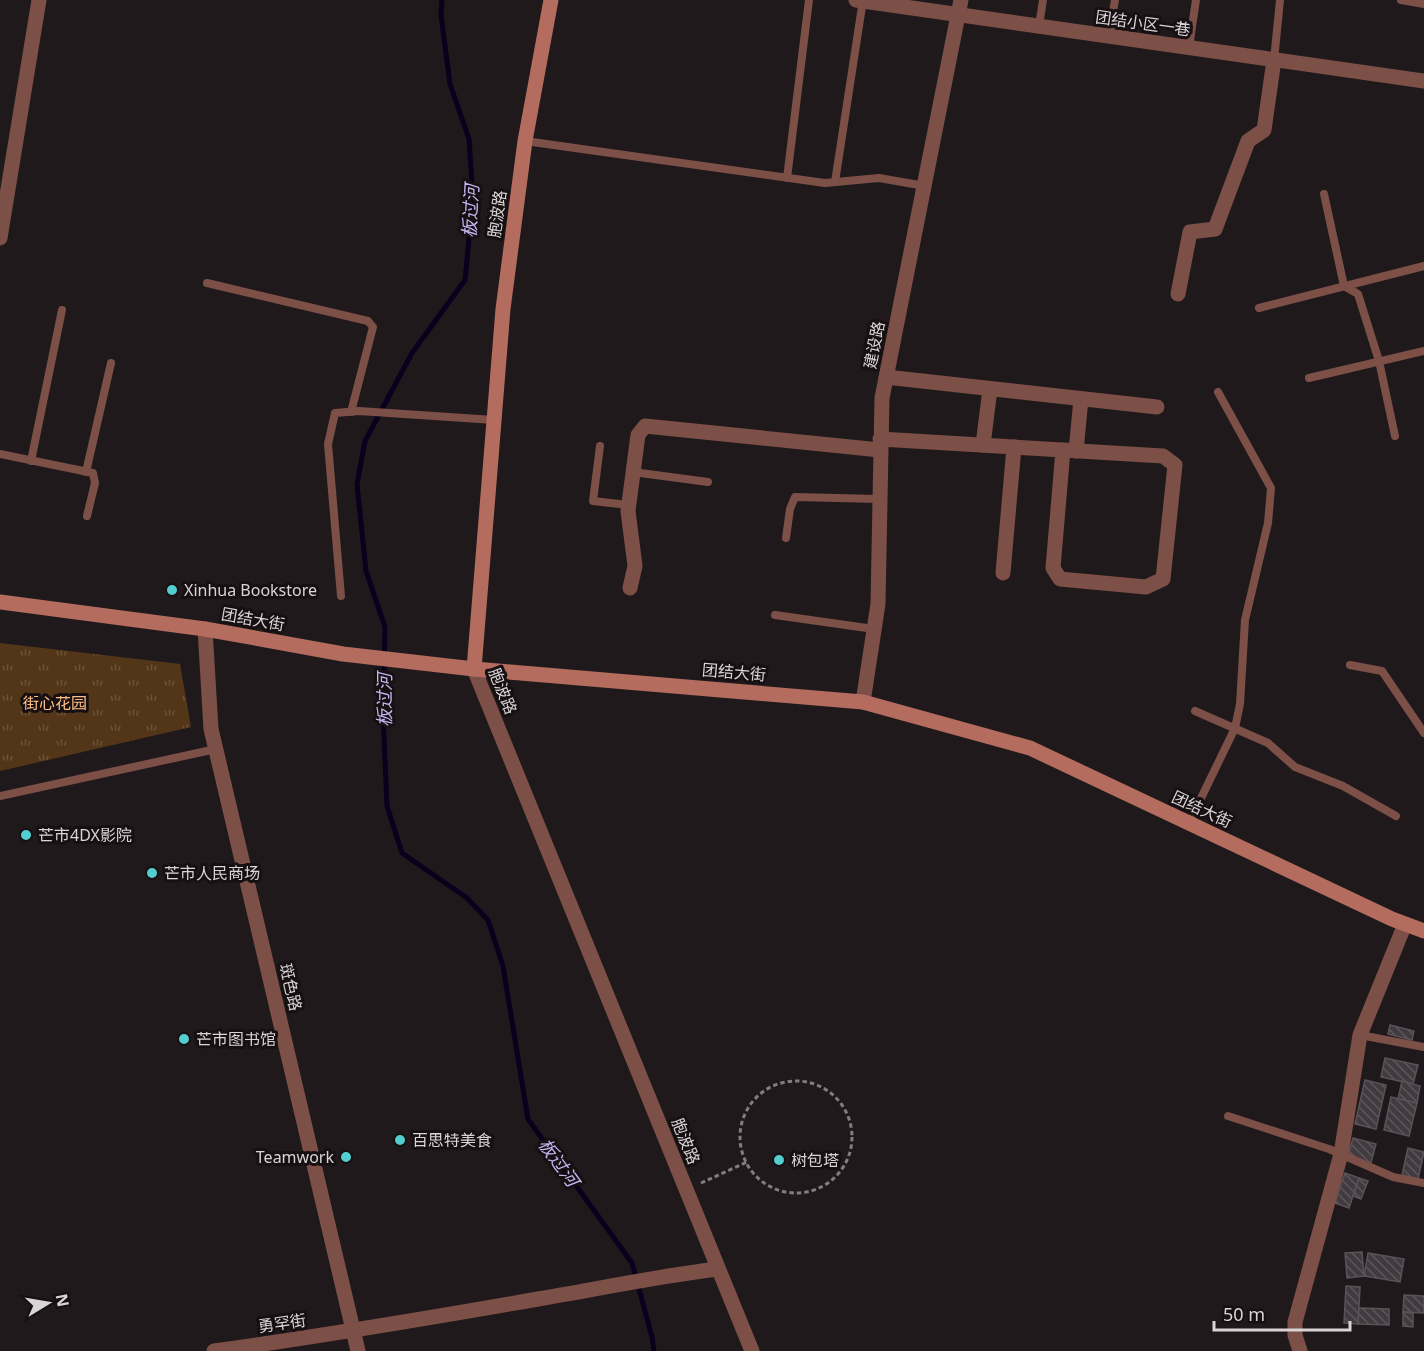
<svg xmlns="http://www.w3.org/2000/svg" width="1424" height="1351" font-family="'Noto Sans','Noto Sans SC',sans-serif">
	<defs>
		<pattern id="grass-tufts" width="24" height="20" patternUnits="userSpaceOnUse" patternTransform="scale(1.5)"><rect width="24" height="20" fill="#533618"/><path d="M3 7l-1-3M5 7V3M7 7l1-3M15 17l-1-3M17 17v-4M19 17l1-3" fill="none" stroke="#6b5239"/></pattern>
		<pattern id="building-back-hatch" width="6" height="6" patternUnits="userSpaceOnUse" patternTransform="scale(1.5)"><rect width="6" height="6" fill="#413b40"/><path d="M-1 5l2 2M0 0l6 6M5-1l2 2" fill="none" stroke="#5c565b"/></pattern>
	</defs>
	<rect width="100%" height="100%" fill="#20191b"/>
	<path fill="url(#grass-tufts)" d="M 0,643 L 180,664 L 191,727 L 0,771 Z"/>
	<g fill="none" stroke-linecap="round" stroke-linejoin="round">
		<path stroke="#08001d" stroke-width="5" d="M 442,0 L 441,15 L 450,84 L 469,139 L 473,198 L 465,280 L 412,353 L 365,441 L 357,484 L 366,571 L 385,627 L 383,713 L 387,806 L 402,853 L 467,898 L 488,920 L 503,966 L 528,1119 L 632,1263 L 652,1337 L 654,1351"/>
	</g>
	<g fill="url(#building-back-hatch)" stroke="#595359" stroke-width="1.5">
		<path d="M 1390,1025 L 1414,1031 L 1412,1040 L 1388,1034 Z"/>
		<path d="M 1385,1058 L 1418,1065 L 1413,1084 L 1381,1077 Z"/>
		<path d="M 1365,1080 L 1386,1085 L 1376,1129 L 1355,1124 Z"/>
		<path d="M 1402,1081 L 1420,1086 L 1417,1103 L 1398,1099 Z"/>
		<path d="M 1391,1097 L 1417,1103 L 1409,1136 L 1384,1130 Z"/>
		<path d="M 1353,1138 L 1376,1144 L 1370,1166 L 1347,1160 Z"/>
		<path d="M 1408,1148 L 1424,1152 L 1418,1179 L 1402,1175 Z"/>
		<path d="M 1345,1173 L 1359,1178 L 1349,1208 L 1335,1203 Z"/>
		<path d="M 1359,1178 L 1368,1181 L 1361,1199 L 1353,1196 Z"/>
		<path d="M 1362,1252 L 1364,1276 L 1347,1278 L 1345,1253 Z"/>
		<path d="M 1368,1253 L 1404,1259 L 1400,1282 L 1364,1276 Z"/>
		<path d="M 1346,1286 L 1360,1287 L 1358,1324 L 1344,1323 Z"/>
		<path d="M 1404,1295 L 1424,1296 L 1424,1313 L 1403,1312 Z"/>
		<path d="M 1359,1308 L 1389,1309 L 1389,1325 L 1358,1324 Z"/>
		<path d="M 1403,1312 L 1413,1313 L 1413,1327 L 1403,1326 Z"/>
	</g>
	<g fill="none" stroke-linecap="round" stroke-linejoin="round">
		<g stroke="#837d7f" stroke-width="3" stroke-dasharray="4.5 3" stroke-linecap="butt">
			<circle cx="796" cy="1137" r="56"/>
			<path d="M 701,1183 L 747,1162"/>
		</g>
		<g stroke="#7c4f47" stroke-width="8">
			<path d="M 1401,0 L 1424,4"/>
			<path d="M 1039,26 L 1043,0"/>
			<path d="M 1109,36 L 1115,0"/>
			<path d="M 1189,47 L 1196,0"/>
			<path d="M 1274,60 L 1280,0"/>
			<path d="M 525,141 L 825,183 L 879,178 L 925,186"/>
			<path d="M 787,178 L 809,0"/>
			<path d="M 835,182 L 863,0"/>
			<path d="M 1324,194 L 1344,286 L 1358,294 L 1379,361 L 1395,436"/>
			<path d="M 207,283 L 368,321 L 373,327 L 351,412"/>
			<path d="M 1259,308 L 1424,266"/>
			<path d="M 1309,378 L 1424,351"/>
			<path d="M 600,446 L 593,501 L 628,505"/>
			<path d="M 0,454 L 93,473 L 95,483 L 87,516"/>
			<path d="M 31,461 L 62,310"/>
			<path d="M 86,472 L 111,363"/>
			<path d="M 633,472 L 708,482"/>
			<path d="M 786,538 L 790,509 L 795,497 L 879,499"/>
			<path d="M 341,596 L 328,444 L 335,413 L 359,411 L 494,420"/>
			<path d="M 775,615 L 874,629"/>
			<path d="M 1350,665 L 1382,671 L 1424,733"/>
			<path d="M 1195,711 L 1268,743 L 1295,767 L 1343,786 L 1396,816"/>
			<path d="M 0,796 L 216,749"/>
			<path d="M 1189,823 L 1235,728 L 1240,704 L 1245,620 L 1268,523 L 1271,488 L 1218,392"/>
			<path d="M 1360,1035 L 1424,1047"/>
			<path d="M 1228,1116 L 1329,1149 L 1393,1177 L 1424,1183"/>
		</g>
		<g stroke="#7c4f47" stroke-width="15">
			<path d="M 856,0 L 1424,81"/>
			<path d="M 0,238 L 39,0"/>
			<path d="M 1178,294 L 1190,232 L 1215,229 L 1248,141 L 1264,130 L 1274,60"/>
			<path d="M 886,377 L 1157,407"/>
			<path d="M 880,439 L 1163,456 L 1175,465 L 1163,579 L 1146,587 L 1060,579 L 1053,568 L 1063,450"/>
			<path d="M 983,445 L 990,389"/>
			<path d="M 1076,451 L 1081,399"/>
			<path d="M 1003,573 L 1014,447"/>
			<path d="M 630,588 L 635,566 L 628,511 L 638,435 L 645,426 L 880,450"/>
			<path d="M 205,629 L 211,729 L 358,1351"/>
			<path d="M 863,702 L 878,604 L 882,398 L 961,0"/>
			<path d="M 1300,1351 L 1295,1335 L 1295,1322 L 1341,1154 L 1360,1035 L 1405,924"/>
		</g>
		<g stroke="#7c4f47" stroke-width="15">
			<path d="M 474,669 L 752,1351"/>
			<path d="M 214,1351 C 323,1336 430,1318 538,1299 C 598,1289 658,1276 718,1269"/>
		</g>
		<g stroke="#b36c5e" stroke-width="15">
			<path d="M 0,602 L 205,629 L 343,654 L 474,669 L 863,702 L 1030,748 L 1392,919 L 1424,931"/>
			<path d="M 474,669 L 503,309 L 525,141 L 551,0"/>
		</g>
	</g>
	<g fill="#52cdd0" stroke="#171012" stroke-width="2">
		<circle cx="172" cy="590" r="6"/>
		<circle cx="26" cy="835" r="6"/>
		<circle cx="152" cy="873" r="6"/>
		<circle cx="184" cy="1039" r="6"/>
		<circle cx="400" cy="1140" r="6"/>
		<circle cx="346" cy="1157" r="6"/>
		<circle cx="779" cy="1160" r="6"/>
	</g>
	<g text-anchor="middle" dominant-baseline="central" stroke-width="6" stroke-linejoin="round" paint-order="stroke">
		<g font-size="16" fill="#d9d4d5" stroke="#171012">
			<text transform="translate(1143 23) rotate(8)">团结小区一巷</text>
			<text transform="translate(497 214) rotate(-82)">胞波路</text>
			<text transform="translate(874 345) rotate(-79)">建设路</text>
			<text transform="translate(253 619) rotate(10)">团结大街</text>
			<text transform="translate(734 672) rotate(5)">团结大街</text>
			<text transform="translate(503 691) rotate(68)">胞波路</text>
			<text transform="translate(1202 809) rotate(25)">团结大街</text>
			<text transform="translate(291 987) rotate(77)">斑色路</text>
			<text transform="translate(686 1141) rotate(68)">胞波路</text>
			<text transform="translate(282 1323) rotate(-8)">勇罕街</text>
		</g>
		<g font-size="16" fill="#d9d4d5" stroke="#171012" text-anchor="start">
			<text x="184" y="590">Xinhua Bookstore</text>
			<text x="38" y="835">芒市4DX影院</text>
			<text x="164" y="873">芒市人民商场</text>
			<text x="196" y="1039">芒市图书馆</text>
			<text x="412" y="1140">百思特美食</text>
			<text x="334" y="1157" text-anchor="end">Teamwork</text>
			<text x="791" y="1160">树包塔</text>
		</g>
		<g font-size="16" fill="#ffbe81" stroke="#171012">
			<text x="55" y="703">街心花园</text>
		</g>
		<g font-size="18" font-style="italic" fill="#c3b6f3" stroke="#171012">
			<text transform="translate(470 211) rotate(-87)">板过河</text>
			<text transform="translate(384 700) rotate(-90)">板过河</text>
			<text transform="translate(559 1162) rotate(54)">板过河</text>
		</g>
	</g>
	<g transform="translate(48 1303) rotate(79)" stroke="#171012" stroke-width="4.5" paint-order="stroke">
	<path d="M0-4.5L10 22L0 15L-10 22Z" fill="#d9d4d5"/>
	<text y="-9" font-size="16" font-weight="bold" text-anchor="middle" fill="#d9d4d5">N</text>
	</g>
	<path d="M1214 1321v9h136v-9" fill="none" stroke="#d9d4d5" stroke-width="3"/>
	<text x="1223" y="1321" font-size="18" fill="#d9d4d5" stroke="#171012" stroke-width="4.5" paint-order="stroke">50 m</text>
</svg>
